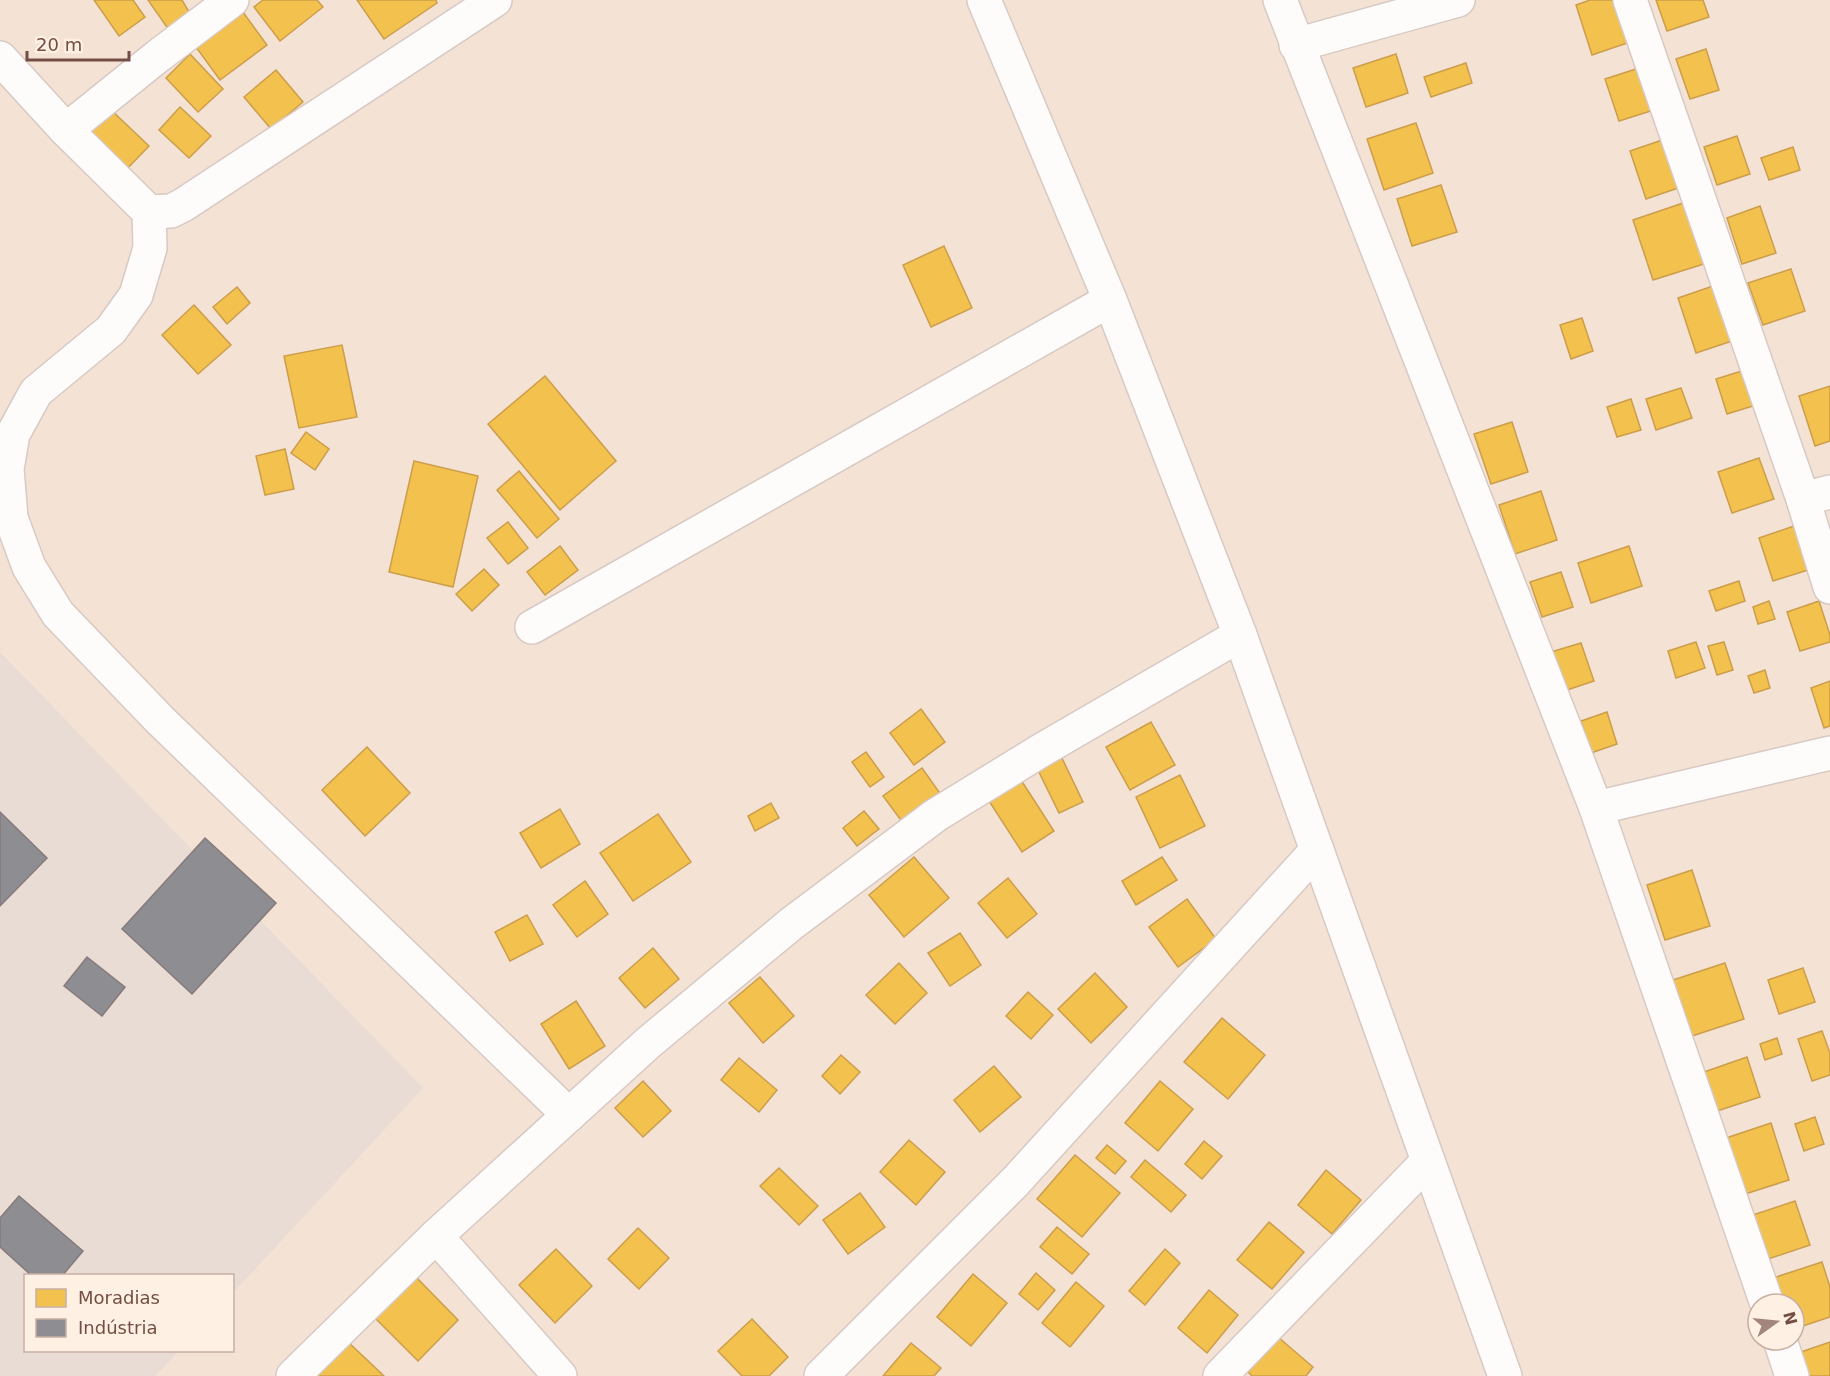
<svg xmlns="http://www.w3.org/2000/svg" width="1830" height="1376" font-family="'DejaVu Sans',sans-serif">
	<rect width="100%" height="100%" fill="#f6ede4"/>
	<path fill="#f4e2d5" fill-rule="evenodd" d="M 0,0 L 1830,0 L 1830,1376 L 0,1376 ZM 26,1276 L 232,1276 L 232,1350 L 26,1350 ZM 1758,1304 L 1794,1304 L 1794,1340 L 1758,1340 Z"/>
	<path fill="#e8dcd5" d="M 0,652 L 423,1088 L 233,1293 L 232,1276 L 26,1276 L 26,1350 L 179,1351 L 155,1376 L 0,1376 Z"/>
	<g fill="#f2c14e" stroke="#cc9e4b" stroke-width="1.5">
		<path d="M 94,0 L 133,0 L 145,17 L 119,36 Z"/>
		<path d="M 148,0 L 182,0 L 191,15 L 169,30 Z"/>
		<path d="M 263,0 L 317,0 L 323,7 L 280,41 L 254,7 Z"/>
		<path d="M 357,0 L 436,0 L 437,3 L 384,39 Z"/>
		<path d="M 1590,0 L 1619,0 L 1633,41 L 1592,55 L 1576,5 Z"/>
		<path d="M 1656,0 L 1703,0 L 1709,17 L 1667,31 Z"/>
		<path d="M 240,8 L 267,45 L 220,80 L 193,43 Z"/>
		<path d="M 1706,49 L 1719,90 L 1690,99 L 1676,59 Z"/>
		<path d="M 190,54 L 223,89 L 198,112 L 166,78 Z"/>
		<path d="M 1396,54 L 1408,93 L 1366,107 L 1353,68 Z"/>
		<path d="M 1466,63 L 1472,83 L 1431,97 L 1424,77 Z"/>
		<path d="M 1642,67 L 1657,109 L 1619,121 L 1605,79 Z"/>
		<path d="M 276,70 L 303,102 L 271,129 L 244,97 Z"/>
		<path d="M 108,107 L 149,146 L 126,170 L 85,131 Z"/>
		<path d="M 180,107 L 211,136 L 189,158 L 159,130 Z"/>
		<path d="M 1416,123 L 1433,173 L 1384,190 L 1367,139 Z"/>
		<path d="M 1737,136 L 1750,174 L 1717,185 L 1704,147 Z"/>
		<path d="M 1668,138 L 1684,186 L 1646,199 L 1630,151 Z"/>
		<path d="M 1793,147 L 1800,170 L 1769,180 L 1761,158 Z"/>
		<path d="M 1441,185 L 1457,232 L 1412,246 L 1397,199 Z"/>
		<path d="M 1686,202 L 1707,263 L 1653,280 L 1633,220 Z"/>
		<path d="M 1760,206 L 1776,253 L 1742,264 L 1727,218 Z"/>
		<path d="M 944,246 L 972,308 L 931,327 L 903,265 Z"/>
		<path d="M 1791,269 L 1805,311 L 1763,325 L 1748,283 Z"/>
		<path d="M 1713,286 L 1732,341 L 1696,353 L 1678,298 Z"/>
		<path d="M 237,287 L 250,303 L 227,324 L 213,307 Z"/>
		<path d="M 194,305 L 231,345 L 198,374 L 162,335 Z"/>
		<path d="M 1582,318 L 1593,351 L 1571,359 L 1560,325 Z"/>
		<path d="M 342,345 L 357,417 L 299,428 L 284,356 Z"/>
		<path d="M 1745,370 L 1756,405 L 1727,414 L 1716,379 Z"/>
		<path d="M 545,376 L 616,461 L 560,510 L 488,424 Z"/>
		<path d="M 1830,386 L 1830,441 L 1815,446 L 1799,396 Z"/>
		<path d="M 1681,388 L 1692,418 L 1656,430 L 1646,399 Z"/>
		<path d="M 1631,399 L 1641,430 L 1617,437 L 1607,407 Z"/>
		<path d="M 1512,422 L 1528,472 L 1491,484 L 1474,434 Z"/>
		<path d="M 306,432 L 329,449 L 315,470 L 291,453 Z"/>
		<path d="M 285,449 L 294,489 L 265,495 L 256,456 Z"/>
		<path d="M 1759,458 L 1774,499 L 1732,513 L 1718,472 Z"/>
		<path d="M 414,461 L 478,476 L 453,587 L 389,572 Z"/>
		<path d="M 519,471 L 559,519 L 537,538 L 497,490 Z"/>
		<path d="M 1541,491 L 1557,540 L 1515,554 L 1499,505 Z"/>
		<path d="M 508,522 L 528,548 L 508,564 L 487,538 Z"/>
		<path d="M 1794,526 L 1808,570 L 1773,581 L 1759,538 Z"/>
		<path d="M 560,546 L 578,570 L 545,595 L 527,572 Z"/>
		<path d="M 1629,546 L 1642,586 L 1591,603 L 1578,563 Z"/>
		<path d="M 484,569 L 499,585 L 472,611 L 456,594 Z"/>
		<path d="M 1561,572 L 1573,607 L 1542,617 L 1530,582 Z"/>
		<path d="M 1739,581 L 1745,601 L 1716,611 L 1709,591 Z"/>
		<path d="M 1769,601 L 1775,619 L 1758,624 L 1753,607 Z"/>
		<path d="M 1819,601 L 1830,635 L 1830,642 L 1800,651 L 1787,612 Z"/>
		<path d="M 1696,642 L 1705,668 L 1676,678 L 1668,651 Z"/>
		<path d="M 1724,642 L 1733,670 L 1717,675 L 1708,646 Z"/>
		<path d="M 1581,643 L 1594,681 L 1564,691 L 1551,652 Z"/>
		<path d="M 1765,670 L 1770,688 L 1754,693 L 1748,676 Z"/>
		<path d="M 1830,681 L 1830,726 L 1824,728 L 1811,688 Z"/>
		<path d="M 921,709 L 945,742 L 914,765 L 890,733 Z"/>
		<path d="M 1607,712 L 1617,744 L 1591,753 L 1581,721 Z"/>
		<path d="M 1151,722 L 1175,765 L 1130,790 L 1106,747 Z"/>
		<path d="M 367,747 L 410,793 L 365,836 L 322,790 Z"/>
		<path d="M 866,752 L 884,777 L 870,787 L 852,762 Z"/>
		<path d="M 1061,756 L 1083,802 L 1059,813 L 1037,768 Z"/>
		<path d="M 922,768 L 944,799 L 906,827 L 883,796 Z"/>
		<path d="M 1180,775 L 1205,826 L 1160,848 L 1136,797 Z"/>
		<path d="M 1021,780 L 1054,831 L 1022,852 L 989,801 Z"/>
		<path d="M 771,803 L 779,818 L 755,831 L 748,816 Z"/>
		<path d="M 560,809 L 580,844 L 541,868 L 520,833 Z"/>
		<path d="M 864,811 L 879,829 L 857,846 L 843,828 Z"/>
		<path d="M 658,814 L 691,862 L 633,901 L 600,853 Z"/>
		<path d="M 914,857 L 949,898 L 904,937 L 869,895 Z"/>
		<path d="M 1162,857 L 1177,880 L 1136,905 L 1122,881 Z"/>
		<path d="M 1692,870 L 1710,926 L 1665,940 L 1647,885 Z"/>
		<path d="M 1008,878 L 1037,914 L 1007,938 L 978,903 Z"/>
		<path d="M 585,881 L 608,914 L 577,937 L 553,905 Z"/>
		<path d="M 1187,899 L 1216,939 L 1178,967 L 1149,927 Z"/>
		<path d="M 527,915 L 543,944 L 510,961 L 495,932 Z"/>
		<path d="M 960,933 L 981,965 L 950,986 L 928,953 Z"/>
		<path d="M 653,948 L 679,979 L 645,1008 L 619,978 Z"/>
		<path d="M 899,963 L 927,993 L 895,1024 L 866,995 Z"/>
		<path d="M 1725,963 L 1744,1019 L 1692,1036 L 1673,980 Z"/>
		<path d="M 1803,968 L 1815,1002 L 1779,1014 L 1768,980 Z"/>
		<path d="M 1095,973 L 1127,1007 L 1091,1043 L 1058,1009 Z"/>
		<path d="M 760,977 L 794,1016 L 763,1043 L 729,1003 Z"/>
		<path d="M 1028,992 L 1053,1015 L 1031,1039 L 1006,1016 Z"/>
		<path d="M 576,1001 L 605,1046 L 569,1069 L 541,1024 Z"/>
		<path d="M 1222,1018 L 1265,1055 L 1228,1099 L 1184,1062 Z"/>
		<path d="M 1822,1031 L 1830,1053 L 1830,1075 L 1812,1081 L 1798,1039 Z"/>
		<path d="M 1777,1038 L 1782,1054 L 1765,1060 L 1760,1044 Z"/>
		<path d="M 841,1055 L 860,1072 L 840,1094 L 822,1076 Z"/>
		<path d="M 1747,1057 L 1760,1097 L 1717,1111 L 1704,1072 Z"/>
		<path d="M 739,1058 L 777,1090 L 759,1112 L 721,1080 Z"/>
		<path d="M 994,1066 L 1021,1097 L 980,1132 L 954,1100 Z"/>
		<path d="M 643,1081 L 671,1111 L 643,1137 L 615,1108 Z"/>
		<path d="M 1160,1081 L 1193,1109 L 1158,1151 L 1125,1123 Z"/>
		<path d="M 1815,1117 L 1824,1144 L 1804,1151 L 1795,1124 Z"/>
		<path d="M 1771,1123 L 1789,1180 L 1745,1194 L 1726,1138 Z"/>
		<path d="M 909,1140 L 945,1172 L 916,1205 L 880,1172 Z"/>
		<path d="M 1204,1141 L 1222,1156 L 1202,1179 L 1185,1164 Z"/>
		<path d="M 1107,1145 L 1126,1161 L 1115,1174 L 1096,1158 Z"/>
		<path d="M 1075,1155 L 1120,1193 L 1082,1237 L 1037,1199 Z"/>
		<path d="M 1145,1160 L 1186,1195 L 1171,1212 L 1131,1177 Z"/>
		<path d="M 779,1168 L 818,1206 L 799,1225 L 760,1186 Z"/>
		<path d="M 1326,1170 L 1361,1200 L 1332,1234 L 1298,1205 Z"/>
		<path d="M 860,1193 L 885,1227 L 848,1254 L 823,1220 Z"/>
		<path d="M 1795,1201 L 1810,1245 L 1765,1260 L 1750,1216 Z"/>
		<path d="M 1269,1222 L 1304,1252 L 1272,1289 L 1237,1260 Z"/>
		<path d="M 1057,1227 L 1089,1254 L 1072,1274 L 1040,1247 Z"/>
		<path d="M 638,1228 L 669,1258 L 639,1289 L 608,1259 Z"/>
		<path d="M 556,1249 L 592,1286 L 555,1323 L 519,1285 Z"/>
		<path d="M 1165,1249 L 1180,1263 L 1145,1305 L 1129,1291 Z"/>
		<path d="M 1822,1262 L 1830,1287 L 1830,1317 L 1794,1329 L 1794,1304 L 1782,1304 L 1773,1278 Z"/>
		<path d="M 1036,1273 L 1055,1290 L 1038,1310 L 1019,1294 Z"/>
		<path d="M 973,1274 L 1007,1303 L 971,1346 L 937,1317 Z"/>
		<path d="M 416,1277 L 458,1320 L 418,1361 L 375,1318 Z"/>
		<path d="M 1076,1282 L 1104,1306 L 1070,1347 L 1042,1323 Z"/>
		<path d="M 1209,1290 L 1238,1315 L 1207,1353 L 1178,1328 Z"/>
		<path d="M 752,1319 L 788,1357 L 769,1376 L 742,1376 L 718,1351 Z"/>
		<path d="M 1278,1337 L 1313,1367 L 1306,1376 L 1252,1376 L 1248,1372 Z"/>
		<path d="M 346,1340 L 384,1376 L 313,1376 Z"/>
		<path d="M 1830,1342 L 1830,1376 L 1805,1376 L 1798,1353 Z"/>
		<path d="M 911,1343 L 941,1368 L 934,1376 L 883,1376 Z"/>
	</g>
	<g fill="#8d8d92" stroke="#867a7b" stroke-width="1.5">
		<path d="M 0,812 L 47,858 L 0,906 Z"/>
		<path d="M 205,838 L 276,903 L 192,994 L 122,929 Z"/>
		<path d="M 87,957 L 125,987 L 102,1016 L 64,986 Z"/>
		<path d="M 19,1196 L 83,1251 L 62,1276 L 32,1276 L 0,1247 L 0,1218 Z"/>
	</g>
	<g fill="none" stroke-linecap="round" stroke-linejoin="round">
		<defs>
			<g id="street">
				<path d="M 984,0 L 1110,300 L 1240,635 L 1505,1376"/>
				<path d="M 1280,0 L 1596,808 L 1767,1304"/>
				<path d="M 1630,0 L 1803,499 L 1830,587"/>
				<path d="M 1296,45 L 1458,0"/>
				<path d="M 0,58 L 66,130 L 149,212 L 150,248 L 136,295 L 111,330 L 36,392 L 13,434 L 7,469 L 11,518 L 29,567 L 58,614 L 160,720 L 569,1115"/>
				<path d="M 66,130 L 158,56 L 232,0"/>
				<path d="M 149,212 L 171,211 L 183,205 L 495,0"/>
				<path d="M 1803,499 L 1830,492"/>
				<path d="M 532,627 L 1110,300"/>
				<path d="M 1596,808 L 1830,753"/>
				<path d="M 436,1236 L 560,1376"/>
				<path d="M 1780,1340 L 1792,1376"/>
				<path d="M 293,1376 L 436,1236 L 648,1043 L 791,924 L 936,815 L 1040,751 L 1240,635"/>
				<path d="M 821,1376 L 1015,1182 L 1317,850"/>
				<path d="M 1220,1376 L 1428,1161"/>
			</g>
		</defs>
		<use href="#street" stroke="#d7c9c3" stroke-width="36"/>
		<use href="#street" stroke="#fefcfb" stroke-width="33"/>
	</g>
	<rect x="24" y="1274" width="210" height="78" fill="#fff0e4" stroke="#c7afa4" stroke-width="1.5"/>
	<rect x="36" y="1289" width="30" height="18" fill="#f2c14e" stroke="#c7afa4" stroke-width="1.5"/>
	<text x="78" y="1304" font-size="18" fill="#744e45">Moradias</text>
	<rect x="36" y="1319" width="30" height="18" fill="#8d8d92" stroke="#c7afa4" stroke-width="1.5"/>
	<text x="78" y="1334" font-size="18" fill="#744e45">Indústria</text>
	<g transform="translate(1776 1322) rotate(75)"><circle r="28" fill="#fff0e4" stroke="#c7afa4" stroke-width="1.5"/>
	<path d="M0-4.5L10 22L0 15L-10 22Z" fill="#a2867d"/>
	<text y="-9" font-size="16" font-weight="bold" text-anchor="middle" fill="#744e45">N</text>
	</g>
	<path d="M27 51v9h102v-9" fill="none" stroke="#744e45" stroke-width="3"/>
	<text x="36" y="51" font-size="18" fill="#744e45" stroke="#fff0e4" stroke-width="4.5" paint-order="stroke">20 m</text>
</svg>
